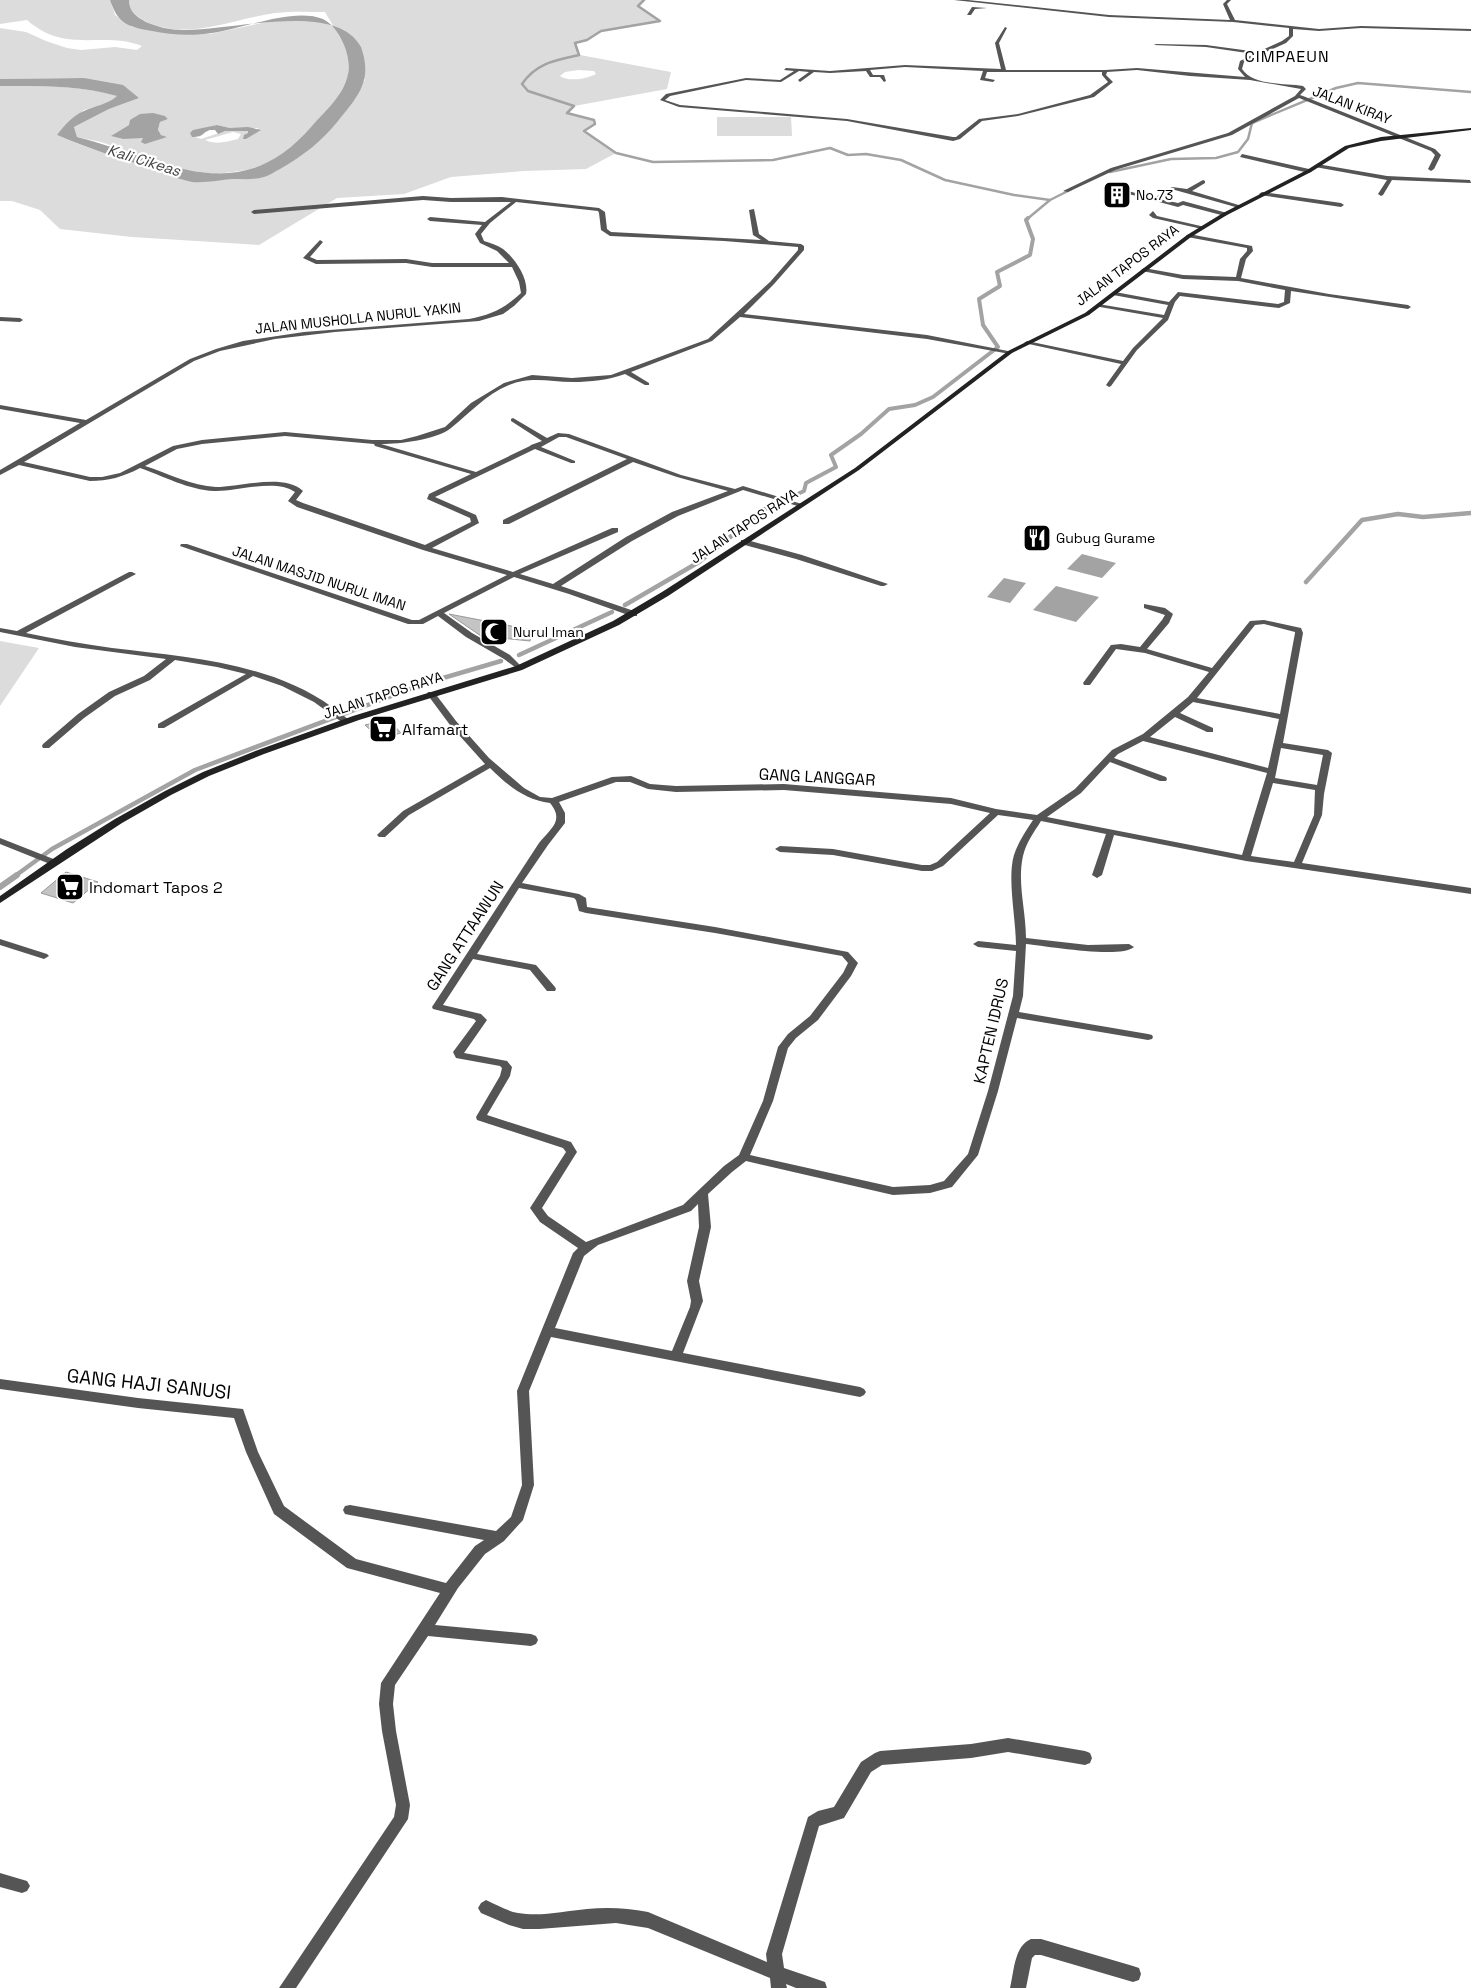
<svg xmlns="http://www.w3.org/2000/svg" width="1471" height="1988" font-family="'Space Grotesk',sans-serif">
	<rect width="100%" height="100%" fill="#fff"/>
	<g fill="#dcdcdc" fill-rule="evenodd">
		<path d="M 0,0 L 110,0 L 115,15 L 132,27 L 210,34 L 290,17 L 312,16 L 324,20 L 334,27 L 343,42 L 349,59 L 348,78 L 338,97 L 300,140 L 274,161 L 247,170 L 217,174 L 178,169 L 101,142 L 77,137 L 74,127 L 109,109 L 139,98 L 84,78 L 0,79 L 0,28 L 26,32 L 46,41 L 67,48 L 81,50 L 115,47 L 137,50 L 142,46 C 102,30 67,55 27,20 L 0,24 ZM 140,114 L 165,116 L 168,119 L 160,122 L 158,131 L 161,135 L 166,137 L 133,137 L 123,139 L 112,136 L 129,125 ZM 217,125 L 230,128 L 259,128 L 249,133 L 248,131 L 225,131 L 201,139 L 192,136 L 206,128 ZM 233,132 L 241,134 L 238,139 C 226,142 216,145 205,140 Z"/>
		<path d="M 129,0 L 644,0 L 639,7 L 660,21 L 601,31 L 587,40 L 575,43 L 580,55 L 671,72 L 667,89 L 574,106 L 568,113 L 594,120 L 595,124 L 585,131 L 616,153 L 586,169 L 524,171 L 451,177 L 404,194 L 337,198 L 259,245 L 132,237 L 60,229 L 40,210 L 12,201 L 0,201 L 0,86 C 40,86 79,85 118,96 L 105,104 L 84,110 L 57,135 L 81,145 L 192,182 L 265,177 L 365,80 L 325,12 C 309,12 292,11 275,13 C 232,19 189,41 147,22 C 137,17 129,12 129,0 ZM 578,70 L 594,71 L 596,74 C 587,79 568,82 560,76 L 565,72 Z"/>
		<path d="M 717,117 L 791,117 L 792,136 L 717,136 Z"/>
		<path d="M 0,641 L 39,648 L 0,706 Z"/>
	</g>
	<g fill="#a3a3a3">
		<path d="M 110,0 L 129,0 C 129,12 137,17 146,22 C 158,27 170,30 183,30 C 234,31 336,0 361,47 C 373,81 358,96 338,121 C 322,141 303,156 280,169 C 275,171 269,176 264,177 C 254,180 243,179 234,179 C 220,180 206,183 192,182 C 181,180 167,174 156,170 C 123,159 89,149 57,135 C 65,125 72,116 84,111 C 96,105 107,105 117,96 C 79,85 39,86 0,86 L 0,79 L 84,78 L 123,85 L 139,98 L 109,109 L 74,127 L 77,137 C 165,159 238,212 312,126 C 323,113 335,103 343,88 C 351,73 350,60 344,45 C 340,35 333,24 323,19 C 293,7 243,29 212,33 C 193,36 170,35 152,31 C 128,27 118,24 110,0 Z"/>
		<path d="M 153,113 L 165,116 L 168,119 L 160,122 L 158,130 L 161,135 L 167,137 L 145,144 L 141,142 L 143,138 L 123,139 L 111,136 L 129,125 L 130,120 L 140,114 Z"/>
		<path d="M 217,125 L 230,128 L 248,127 L 261,130 L 246,139 L 243,139 L 244,135 L 248,133 L 248,131 L 225,131 L 218,134 L 215,130 L 210,130 C 201,133 205,137 192,137 L 190,133 L 193,130 Z"/>
		<path d="M 1082,554 L 1116,563 L 1102,578 L 1067,569 Z"/>
		<path d="M 1004,578 L 1026,583 L 1010,603 L 987,597 Z"/>
		<path d="M 1056,586 L 1099,597 L 1076,622 L 1033,610 Z"/>
	</g>
	<g fill="none" stroke-linecap="round" stroke-linejoin="round">
		<g stroke="#a3a3a3" stroke-width="2.5">
			<path d="M 644,0 L 638,6 L 660,21 L 601,31 L 587,40 L 575,43 L 579,55 C 556,60 536,63 522,84 L 528,91 L 574,106 L 567,113 L 594,120 L 595,124 L 584,131 L 616,153 L 653,162 L 773,160 L 830,148 L 848,155 L 866,154 L 901,160 L 945,180 L 1014,195 L 1050,200"/>
			<path d="M 1110,172 L 1171,159 L 1216,158 L 1238,152 L 1248,139 L 1252,123 L 1336,88 L 1358,83 L 1471,92"/>
			<path d="M 1026,220 L 1050,200 L 1072,189"/>
		</g>
		<path stroke="#a3a3a3" stroke-width="4" d="M 774,505 L 804,491 L 806,483 L 836,467 L 831,455 L 861,434 L 889,409 L 915,405 L 933,397 L 998,347 L 983,325 L 979,299 L 1000,286 L 997,272 L 1030,255 L 1033,239 L 1026,220 L 1028,218"/>
		<g stroke="#a3a3a3" stroke-width="4.5">
			<path d="M 1306,582 L 1362,520 L 1398,514 L 1423,517 L 1471,513"/>
			<path d="M 625,605 L 699,562 L 765,509 L 777,504"/>
			<path d="M 519,655 L 612,612"/>
			<path d="M 15,876 L 52,849 L 195,770 L 426,683 L 501,661"/>
		</g>
		<path stroke="#a3a3a3" stroke-width="6" d="M 0,887 L 17,875"/>
	</g>
	<g fill="#c4c4c4" stroke="#999">
		<path d="M 449,614 L 532,630 L 530,641 L 481,636 Z"/>
		<path d="M 388,719 L 401,733 L 380,739 L 365,725 Z"/>
		<path d="M 66,872 L 98,882 L 73,903 L 41,893 Z"/>
	</g>
	<g fill="none" stroke-linecap="round" stroke-linejoin="round">
		<g fill="#555" fill-rule="evenodd">
			<path d="M 954,0 L 968,0 L 1109,15 L 1230,20 L 1223,4 L 1227,0 L 1231,0 L 1227,4 L 1235,20 L 1319,29 L 1361,26 L 1471,29 L 1471,31 L 1361,28 L 1319,31 L 1293,29 L 1293,36 L 1286,43 L 1244,62 L 1242,69 C 1253,86 1285,83 1303,86 L 1306,89 L 1300,95 L 1303,96 L 1435,149 L 1441,155 L 1434,169 L 1431,171 L 1428,169 L 1435,155 L 1431,151 L 1299,98 L 1232,135 L 1115,170 L 1068,192 L 1063,191 L 1111,168 L 1228,133 L 1295,96 L 1301,89 L 1250,80 L 1190,76 L 1137,70 L 1107,72 L 1106,75 L 1113,82 L 1094,97 L 1018,116 L 982,121 L 960,139 L 953,141 L 847,121 L 679,107 L 660,100 L 666,94 L 746,78 L 780,80 L 794,71 L 784,70 L 786,68 L 830,71 L 905,65 L 1001,69 L 995,43 L 1005,27 L 1007,28 L 999,43 L 1006,70 L 1105,70 L 1137,68 L 1245,77 L 1238,69 L 1240,61 L 1254,54 L 1206,47 L 1154,45 L 1156,44 L 1206,45 L 1258,52 L 1282,41 L 1289,36 L 1289,28 L 1233,22 L 1109,17 ZM 905,67 L 983,71 L 980,80 L 993,82 L 995,80 L 985,78 L 987,72 L 1102,72 L 1102,75 L 1108,82 L 1090,95 L 1018,114 L 979,119 L 956,137 L 953,137 L 847,119 L 680,105 L 665,100 L 670,96 L 746,80 L 781,82 L 799,71 L 809,72 L 798,80 L 800,82 L 814,72 L 830,73 L 866,71 L 870,77 L 880,77 L 884,82 L 886,81 L 884,75 L 873,75 L 870,70 Z"/>
			<path d="M 972,7 L 987,8 L 975,9 L 971,15 L 967,15 Z"/>
			<path d="M 1242,154 L 1309,169 L 1312,171 L 1309,173 L 1240,157 Z"/>
			<path d="M 1317,164 L 1387,176 L 1470,180 L 1471,183 L 1392,180 L 1383,195 L 1381,196 L 1378,194 L 1387,180 L 1315,167 Z"/>
			<path d="M 1203,180 L 1205,181 L 1205,183 L 1192,191 L 1242,206 L 1239,208 L 1175,190 L 1159,199 L 1178,203 L 1183,201 L 1227,213 L 1228,214 L 1225,216 L 1183,205 L 1178,207 L 1125,193 L 1128,191 L 1154,198 L 1172,187 L 1187,189 Z"/>
			<path d="M 1262,192 L 1341,203 L 1344,205 L 1341,207 L 1260,195 L 1259,194 Z"/>
			<path d="M 423,196 L 451,198 L 502,197 L 599,208 L 605,212 L 607,229 L 611,232 L 761,240 L 753,235 L 749,210 L 754,209 L 759,234 L 769,241 L 801,244 L 804,246 L 804,250 L 774,284 L 744,314 L 927,335 L 1013,352 L 1010,354 L 927,339 L 740,317 L 712,341 L 631,372 L 649,383 L 649,385 L 645,385 L 625,374 C 609,380 590,382 573,382 C 550,382 531,376 509,385 C 485,395 470,413 451,428 C 436,440 400,444 381,444 L 476,472 L 530,446 L 531,445 L 542,441 L 511,421 L 511,419 L 513,418 L 547,438 L 558,433 L 569,434 L 681,475 L 735,489 L 743,486 L 805,505 L 801,507 L 743,490 L 678,516 L 632,541 L 561,586 L 637,612 L 637,616 L 631,616 L 569,594 L 514,577 L 444,613 L 472,633 L 510,655 L 523,668 L 519,670 L 504,659 L 466,637 L 438,616 L 423,624 L 408,624 L 180,546 L 181,544 L 187,544 L 412,620 L 419,620 L 507,575 L 423,550 L 297,507 L 288,501 L 295,492 C 275,478 237,492 214,491 C 189,490 163,476 140,468 C 123,477 108,481 90,481 L 19,465 L 0,475 L 0,470 L 80,423 L 0,409 L 0,405 L 86,420 L 190,359 L 216,349 L 243,341 L 304,332 L 469,319 C 491,315 505,308 521,293 L 519,282 L 512,267 L 432,267 L 406,263 L 316,264 L 303,258 L 320,240 L 323,242 L 310,257 L 317,260 L 406,259 L 432,263 L 509,263 L 497,251 L 480,243 L 475,234 L 482,225 L 430,221 L 427,219 L 430,217 L 485,222 L 511,202 L 451,202 L 423,200 L 254,214 L 251,212 L 254,210 ZM 516,202 L 598,211 L 599,213 L 601,230 L 610,236 L 724,241 L 798,247 L 798,250 L 770,282 L 708,339 L 611,375 L 572,378 L 532,375 L 504,383 L 471,403 L 445,427 L 417,436 L 401,440 L 372,440 L 285,432 L 202,440 L 173,446 L 120,473 L 102,477 L 90,477 L 24,462 L 194,361 L 220,351 L 275,339 L 335,332 L 479,321 L 503,314 L 514,306 L 526,294 C 529,279 515,258 503,249 C 497,245 490,243 484,241 L 481,234 L 490,223 ZM 285,436 L 374,444 L 375,446 L 471,474 L 429,494 L 427,499 L 470,518 L 471,522 L 425,545 L 303,503 L 296,500 L 303,491 C 284,473 240,487 216,487 C 192,486 167,473 145,466 L 177,449 L 202,444 ZM 559,437 L 566,437 L 627,459 L 503,520 L 503,524 L 509,524 L 633,462 L 677,477 L 728,491 L 672,512 L 626,537 L 553,584 L 520,574 L 618,532 L 618,528 L 612,528 L 513,572 L 432,548 L 479,523 L 476,515 L 435,497 L 535,449 L 571,463 L 575,463 L 575,461 L 541,447 Z"/>
			<path d="M 1153,211 L 1157,216 L 1205,227 L 1202,229 L 1153,218 L 1149,215 Z"/>
			<path d="M 1189,234 L 1252,246 L 1253,251 L 1246,259 L 1241,278 L 1329,294 L 1408,305 L 1411,307 L 1408,309 L 1291,291 L 1290,303 L 1279,308 L 1180,296 L 1175,302 L 1168,320 L 1137,350 L 1111,386 L 1109,387 L 1106,385 L 1121,364 L 1024,343 L 1027,341 L 1123,361 L 1133,348 L 1163,318 L 1100,307 L 1097,305 L 1098,304 L 1164,315 L 1168,305 L 1113,295 L 1113,293 L 1115,292 L 1169,302 L 1178,292 L 1278,304 L 1284,302 L 1285,290 L 1238,281 L 1183,279 L 1142,271 L 1141,270 L 1144,268 L 1183,275 L 1236,277 L 1240,259 L 1247,251 L 1247,248 L 1187,237 L 1186,236 Z"/>
			<path d="M 0,317 L 20,318 L 23,320 L 20,322 L 0,321 Z"/>
			<path d="M 741,540 L 747,540 L 802,555 L 888,584 L 884,586 L 881,586 L 796,559 L 741,544 Z"/>
			<path d="M 129,572 L 132,572 L 136,574 L 26,633 C 54,639 83,644 112,648 C 186,657 269,662 332,707 C 338,712 345,716 350,721 L 346,724 L 343,723 L 314,702 L 282,686 L 253,676 L 164,728 L 158,728 L 158,724 L 246,674 L 217,667 L 175,660 L 150,680 L 115,696 L 84,718 L 49,748 L 43,748 L 42,746 L 43,744 L 78,714 L 109,692 L 144,676 L 166,659 L 75,647 L 0,632 L 0,628 L 17,631 Z"/>
			<path d="M 1144,604 L 1165,608 L 1173,614 L 1169,623 L 1147,649 L 1212,668 L 1250,621 L 1264,620 L 1301,628 L 1303,633 L 1283,743 L 1328,750 L 1332,753 L 1324,794 L 1322,815 L 1302,863 L 1471,888 L 1471,894 L 1246,861 L 1114,835 L 1102,875 L 1097,878 L 1092,875 L 1106,834 L 1041,821 C 1034,832 1026,843 1023,856 C 1017,882 1026,911 1026,938 L 1088,945 L 1129,944 L 1134,947 C 1121,959 1046,946 1026,944 L 1023,996 L 1019,1012 L 1148,1034 L 1152,1035 L 1153,1037 L 1152,1039 L 1148,1040 L 1017,1018 L 998,1091 L 978,1155 L 952,1187 L 930,1193 L 893,1195 L 746,1161 L 732,1172 L 708,1194 L 711,1227 L 699,1281 L 703,1301 L 683,1353 L 860,1387 L 864,1389 L 866,1392 L 864,1395 L 860,1397 L 551,1337 L 529,1391 L 534,1485 L 523,1520 L 504,1541 L 485,1554 L 458,1588 L 435,1625 L 531,1634 L 536,1636 L 538,1640 L 536,1644 L 531,1646 L 428,1636 L 395,1685 L 393,1704 L 396,1731 L 410,1805 L 408,1819 L 296,1988 L 279,1988 L 394,1817 L 396,1805 L 382,1731 L 379,1704 L 381,1683 L 440,1593 L 347,1568 L 274,1514 L 246,1452 L 234,1418 L 138,1408 L 0,1389 L 0,1379 L 138,1398 L 243,1409 L 258,1452 L 284,1506 L 356,1559 L 446,1583 L 475,1546 L 484,1540 L 350,1515 L 345,1514 L 343,1510 L 345,1506 L 350,1505 L 496,1531 L 511,1517 L 522,1485 L 517,1391 L 573,1253 L 578,1248 L 540,1222 L 530,1208 L 566,1152 L 563,1148 L 477,1120 L 476,1117 L 500,1076 L 502,1068 L 500,1066 L 456,1058 L 453,1052 L 476,1021 L 474,1019 L 433,1009 L 432,1007 L 539,843 C 550,829 565,821 550,803 C 525,800 507,785 490,768 L 409,815 L 385,837 L 379,837 L 377,835 L 379,833 L 403,811 L 485,764 L 450,725 L 427,694 L 428,692 L 434,692 L 456,721 L 489,758 L 524,788 L 540,797 L 552,798 L 612,777 L 631,776 L 650,784 L 676,786 L 784,784 L 951,798 L 996,809 L 1037,815 L 1075,789 L 1112,750 L 1143,734 L 1188,697 L 1209,672 L 1145,653 L 1116,649 L 1090,685 L 1084,685 L 1083,683 L 1111,645 L 1121,644 L 1140,647 L 1162,620 L 1165,615 L 1144,608 ZM 1264,624 L 1295,632 L 1295,633 L 1280,714 L 1197,698 L 1255,625 ZM 1193,702 L 1279,719 L 1268,768 L 1150,737 L 1175,717 L 1207,732 L 1213,732 L 1213,728 L 1180,713 ZM 1143,741 L 1267,773 L 1242,855 L 1047,817 L 1081,793 L 1110,762 L 1160,781 L 1166,781 L 1167,779 L 1166,777 L 1114,758 L 1118,754 ZM 1281,748 L 1323,755 L 1317,785 L 1275,778 ZM 616,782 L 630,782 L 648,789 L 676,792 L 784,790 L 951,804 L 990,813 L 937,862 L 930,865 L 922,865 L 833,849 L 780,846 L 775,849 L 780,852 L 833,855 L 922,871 L 932,871 L 943,866 L 998,815 L 1033,820 C 1026,831 1018,842 1014,855 C 1007,878 1016,919 1016,945 L 978,941 L 973,944 L 978,947 L 1016,951 L 1013,996 L 988,1091 L 968,1154 L 944,1181 L 930,1185 L 893,1187 L 750,1155 L 773,1101 L 788,1048 L 796,1038 L 818,1020 L 851,976 L 858,963 L 848,952 L 715,927 L 587,907 L 586,898 L 579,894 L 522,883 L 548,845 L 565,823 L 565,813 L 559,802 ZM 1273,783 L 1315,790 L 1314,815 L 1294,862 L 1251,856 ZM 519,888 L 574,898 L 576,900 L 579,911 L 586,913 L 715,933 L 842,956 L 848,963 L 843,973 L 810,1016 L 788,1034 L 778,1047 L 763,1101 L 739,1155 L 724,1166 L 683,1205 L 586,1242 L 548,1216 L 542,1208 L 577,1152 L 571,1142 L 487,1115 L 510,1076 L 512,1067 L 507,1061 L 464,1053 L 487,1020 L 481,1014 L 443,1005 L 473,959 L 530,970 L 547,991 L 555,991 L 556,989 L 555,987 L 536,965 L 477,954 ZM 698,1204 L 699,1227 L 687,1281 L 691,1301 L 690,1307 L 672,1351 L 555,1328 L 584,1256 L 598,1245 L 691,1211 Z"/>
			<path d="M 0,838 L 56,860 L 58,862 L 53,865 L 50,864 L 0,844 Z"/>
			<path d="M 0,939 L 47,954 L 49,956 L 44,959 L 0,945 Z"/>
			<path d="M 1008,1738 L 1085,1751 L 1090,1753 L 1092,1758 L 1090,1763 L 1085,1765 L 1008,1752 L 971,1758 L 882,1765 L 871,1772 L 844,1818 L 819,1826 L 782,1954 L 784,1968 L 825,1982 L 827,1988 L 796,1988 L 786,1984 L 787,1988 L 771,1988 L 770,1978 L 648,1928 L 616,1923 L 539,1929 L 523,1929 L 509,1925 L 481,1913 L 478,1908 L 481,1903 L 486,1900 C 497,1905 507,1911 518,1913 C 540,1917 565,1911 587,1909 C 608,1907 627,1908 648,1912 L 767,1962 L 766,1954 L 808,1817 L 818,1811 L 834,1807 L 861,1762 L 875,1753 L 880,1751 L 971,1744 Z"/>
			<path d="M 0,1873 L 27,1881 L 30,1886 L 27,1891 L 22,1893 L 0,1887 Z"/>
			<path d="M 1031,1939 L 1041,1939 L 1133,1966 L 1139,1968 L 1141,1974 L 1139,1980 L 1133,1982 L 1041,1955 L 1035,1955 L 1032,1958 L 1026,1988 L 1010,1988 C 1014,1972 1014,1946 1031,1939 Z"/>
		</g>
		<path fill="#222" fill-rule="evenodd" d="M 1471,128 L 1471,130 L 1381,141 L 1349,148 L 1311,172 L 1227,215 L 1191,237 L 1089,315 L 1012,353 L 859,470 L 668,596 L 619,625 L 522,670 L 359,720 L 264,754 L 209,776 L 171,795 L 122,823 L 0,903 L 0,896 L 67,849 L 115,819 L 165,791 L 203,772 L 258,750 L 353,716 L 516,666 L 613,621 L 662,592 L 855,468 L 1008,351 L 1085,313 L 1187,235 L 1223,213 L 1307,170 L 1345,146 L 1381,137 Z"/>
	</g>
	<defs>
		<symbol id="building-square" viewBox="-11 -11 22 22"><rect x="-9" y="-9" width="18" height="18" rx="4" fill="#000" stroke="#fff"/><path d="M-4-6H4V6H1V3H-1V6H-4ZM-2.5-4.3h1.7v1.8h-1.7ZM.8-4.3h1.7v1.8H.8ZM-2.5-1h1.7V.8h-1.7ZM.8-1h1.7V.8H.8Z" fill="#fff"/></symbol>
		<symbol id="restaurant-square" viewBox="-11 -11 22 22"><rect x="-9" y="-9" width="18" height="18" rx="4" fill="#000" stroke="#fff"/><path d="M-5-6h1v4h1v-4h1v4h1v-4h1v5L-1.5 .5V6h-2V.5L-5-1ZM5-6V6H3V1.5H1.5Q1.5-4 5-6Z" fill="#fff"/></symbol>
		<symbol id="mosque-square" viewBox="-11 -11 22 22"><rect x="-9" y="-9" width="18" height="18" rx="4" fill="#000" stroke="#fff"/><path d="M3.5-4.9A6 6 0 1 0 3.5 4.9A5 5 0 1 1 3.5-4.9Z" fill="#fff"/></symbol>
		<symbol id="supermarket-square" viewBox="-11 -11 22 22"><rect x="-9" y="-9" width="18" height="18" rx="4" fill="#000" stroke="#fff"/><path d="M-6-5.5h2.5l.6 2H6L4.5 2H-2.5L-4.4-4H-6ZM-1.5 3.2a1.3 1.3 0 1 0 .1 0ZM3 3.2a1.3 1.3 0 1 0 .1 0Z" fill="#fff"/></symbol>
	</defs>
	<g fill-rule="evenodd">
		<use href="#building-square" x="1101" y="179" width="32" height="32"/>
		<use href="#restaurant-square" x="1021" y="522" width="32" height="32"/>
		<use href="#mosque-square" x="478" y="616" width="32" height="32"/>
		<use href="#supermarket-square" x="367" y="713" width="32" height="32"/>
		<use href="#supermarket-square" x="54" y="871" width="32" height="32"/>
	</g>
	<g text-anchor="middle" dominant-baseline="central" stroke-width="4.5" stroke-linejoin="round" paint-order="stroke">
		<g font-size="14" fill="#000" stroke="#fff">
			<text transform="translate(1352 105) rotate(21)">JALAN KIRAY</text>
			<text transform="translate(1127 265) rotate(-37)">JALAN TAPOS RAYA</text>
			<text transform="translate(358 318) rotate(-6)">JALAN MUSHOLLA NURUL YAKIN</text>
			<text transform="translate(744 526) rotate(-33)">JALAN TAPOS RAYA</text>
			<text transform="translate(319 578) rotate(18)">JALAN MASJID NURUL IMAN</text>
			<text transform="translate(383 695) rotate(-18)">JALAN TAPOS RAYA</text>
		</g>
		<g font-size="14" fill="#000" stroke="#fff" text-anchor="start">
			<text x="1136" y="195">No.73</text>
			<text x="1056" y="538">Gubug Gurame</text>
			<text x="513" y="632">Nurul Iman</text>
		</g>
		<g font-size="15" font-style="italic" fill="#444" stroke="#fff">
			<text transform="translate(144 160) rotate(17)">Kali Cikeas</text>
		</g>
		<g font-size="16" letter-spacing="1" fill="#000" stroke="#fff">
			<text x="1287" y="56">CIMPAEUN</text>
		</g>
		<g font-size="16" fill="#000" stroke="#fff" text-anchor="start">
			<text x="402" y="729">Alfamart</text>
			<text x="89" y="887">Indomart Tapos 2</text>
		</g>
		<g font-size="16" fill="#000" stroke="#fff">
			<text transform="translate(817 777) rotate(3)">GANG LANGGAR</text>
			<text transform="translate(465 936) rotate(-57)">GANG ATTAAWUN</text>
			<text transform="translate(991 1031) rotate(-77)">KAPTEN IDRUS</text>
		</g>
		<g font-size="19" fill="#000" stroke="#fff">
			<text transform="translate(149 1384) rotate(6)">GANG HAJI SANUSI</text>
		</g>
	</g>
</svg>
